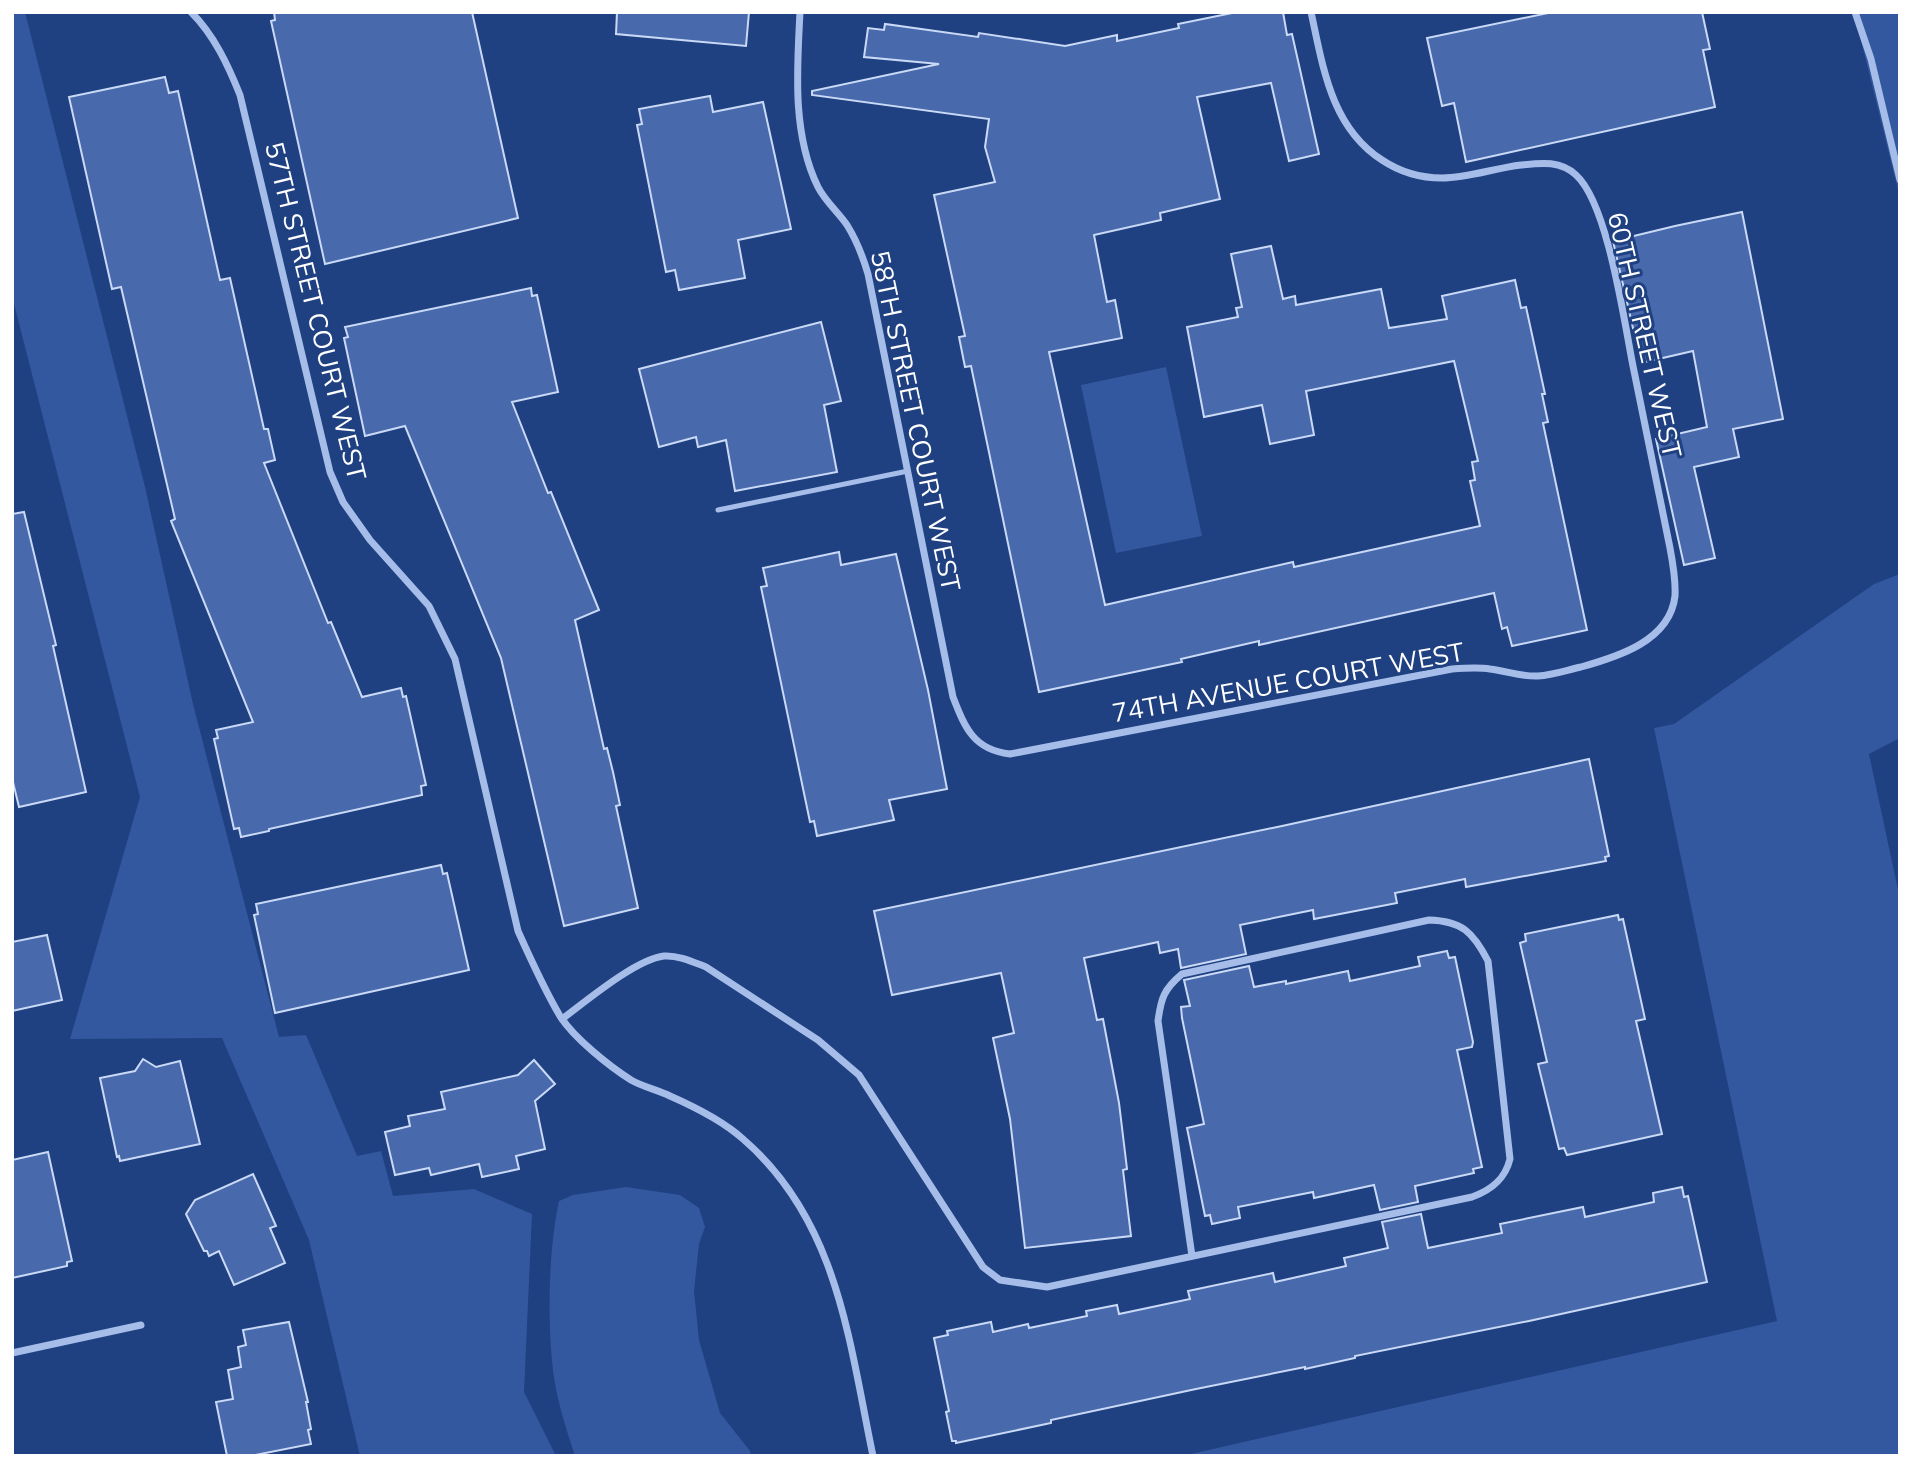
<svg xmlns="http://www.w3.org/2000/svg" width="1912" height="1468" font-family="Mulish,sans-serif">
	<rect width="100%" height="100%" fill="#1f4081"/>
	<g fill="#33589f">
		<path d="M 12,12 L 25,12 L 145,487 L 193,704 L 279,1037 L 306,1035 L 357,1156 L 381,1151 L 393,1196 L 474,1189 L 532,1214 L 524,1392 L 556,1456 L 360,1456 L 309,1240 L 222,1038 L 70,1039 L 140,797 L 12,296 Z"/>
		<path d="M 1854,12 L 1900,12 L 1900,198 Z"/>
		<path d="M 1166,367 L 1202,536 L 1116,553 L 1081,385 Z"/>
		<path d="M 1900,574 L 1900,738 L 1869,754 L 1900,899 L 1900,1456 L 1182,1456 L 1777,1321 L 1654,728 L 1674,724 L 1874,584 Z"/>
		<path d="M 626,1187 L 680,1195 L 699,1208 L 705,1227 L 699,1244 L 694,1291 L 699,1340 L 720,1413 L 750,1451 L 751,1456 L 575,1456 C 567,1431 558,1404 554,1378 C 547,1326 548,1252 559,1201 L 573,1195 Z"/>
	</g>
	<g fill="#4869ab" stroke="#c9d9f6" stroke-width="2">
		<path d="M 274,12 L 472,12 L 518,218 L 325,264 L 271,21 L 275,20 Z"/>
		<path d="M 617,12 L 749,12 L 746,46 L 616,34 Z"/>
		<path d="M 1237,12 L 1283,12 L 1287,35 L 1292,34 L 1319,154 L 1289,161 L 1271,83 L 1197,97 L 1220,199 L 1160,213 L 1161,220 L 1094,235 L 1107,302 L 1115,300 L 1122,338 L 1049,352 L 1105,605 L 1293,562 L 1294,567 L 1480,526 L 1470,481 L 1475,480 L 1472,462 L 1478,461 L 1454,361 L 1306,391 L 1314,435 L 1270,444 L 1262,405 L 1204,417 L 1187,327 L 1238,317 L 1236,308 L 1242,307 L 1231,254 L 1271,246 L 1283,299 L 1295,296 L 1296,305 L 1381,289 L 1389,328 L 1447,319 L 1442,296 L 1515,280 L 1521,308 L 1526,307 L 1545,394 L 1542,394 L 1548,422 L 1543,423 L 1587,630 L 1512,646 L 1507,627 L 1502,629 L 1494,593 L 1259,645 L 1259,641 L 1181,659 L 1182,662 L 1039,692 L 971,366 L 965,367 L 959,337 L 965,336 L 934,195 L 995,182 L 985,147 L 989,119 L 812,95 L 812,91 L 939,64 L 864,57 L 868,28 L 884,30 L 885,24 L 978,37 L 979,33 L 1065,46 L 1117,35 L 1117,41 L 1179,28 L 1178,24 Z"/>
		<path d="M 1553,12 L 1702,12 L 1710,49 L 1703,50 L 1715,107 L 1466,162 L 1454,103 L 1442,106 L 1427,38 Z"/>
		<path d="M 165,77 L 169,93 L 178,91 L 220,280 L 230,278 L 264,429 L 268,429 L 275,460 L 264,463 L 328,623 L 331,622 L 362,697 L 401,688 L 403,697 L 406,696 L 426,785 L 421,786 L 422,795 L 269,829 L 269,831 L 241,837 L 239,828 L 234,829 L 214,739 L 218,738 L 216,730 L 253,722 L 171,521 L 175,519 L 121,287 L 112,289 L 69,97 Z"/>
		<path d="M 710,96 L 713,112 L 763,102 L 791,229 L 738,240 L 745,278 L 679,290 L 675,270 L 666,272 L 637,125 L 642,124 L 639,109 Z"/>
		<path d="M 1742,212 L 1783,419 L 1733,429 L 1739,457 L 1694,467 L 1715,558 L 1684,565 L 1656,439 L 1707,427 L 1693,351 L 1641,363 L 1613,241 L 1675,226 Z"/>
		<path d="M 531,288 L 532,296 L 537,295 L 558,392 L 512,402 L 548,493 L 551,492 L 599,610 L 575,620 L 604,749 L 607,748 L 613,772 L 620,805 L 616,806 L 638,908 L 564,926 L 501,658 L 405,426 L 365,436 L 344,338 L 348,337 L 345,327 Z"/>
		<path d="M 821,322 L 841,401 L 824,405 L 837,472 L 735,491 L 726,440 L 698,447 L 696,437 L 659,447 L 639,369 Z"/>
		<path d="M 24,512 L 56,645 L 53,646 L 86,792 L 19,807 L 12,778 L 12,514 Z"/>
		<path d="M 839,552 L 841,565 L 896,554 L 928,690 L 947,789 L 889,800 L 894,820 L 817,836 L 814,821 L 810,822 L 761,587 L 767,586 L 763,568 Z"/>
		<path d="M 1589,759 L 1609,856 L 1605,857 L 1606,861 L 1466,887 L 1465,879 L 1395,893 L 1397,903 L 1314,919 L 1313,910 L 1240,925 L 1246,954 L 1181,968 L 1178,949 L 1160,953 L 1158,942 L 1084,958 L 1097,1020 L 1103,1019 L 1119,1103 L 1127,1169 L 1123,1170 L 1131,1236 L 1025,1248 L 1010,1119 L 993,1038 L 1014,1033 L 1001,973 L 892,995 L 874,911 L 1282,826 Z"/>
		<path d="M 441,865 L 443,874 L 447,873 L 469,970 L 275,1013 L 254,915 L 258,914 L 256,904 Z"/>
		<path d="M 1618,915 L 1619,920 L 1623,919 L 1645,1019 L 1636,1021 L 1662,1134 L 1567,1155 L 1564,1148 L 1559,1149 L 1538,1064 L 1547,1062 L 1520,943 L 1526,941 L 1525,934 Z"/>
		<path d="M 47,935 L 62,1000 L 12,1011 L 12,942 Z"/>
		<path d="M 1447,951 L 1449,958 L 1455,957 L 1473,1042 L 1472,1047 L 1457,1050 L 1482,1167 L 1473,1169 L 1474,1173 L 1415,1186 L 1418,1202 L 1380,1210 L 1374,1185 L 1314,1198 L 1313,1192 L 1238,1207 L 1240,1218 L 1212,1224 L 1210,1215 L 1205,1216 L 1187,1128 L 1204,1124 L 1182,1018 L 1181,1007 L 1190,1006 L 1184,980 L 1249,966 L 1254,987 L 1286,981 L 1286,984 L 1348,971 L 1350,981 L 1420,966 L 1418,957 Z"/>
		<path d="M 143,1059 L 156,1067 L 180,1061 L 200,1144 L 120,1161 L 119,1156 L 117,1157 L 100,1078 L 135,1071 Z"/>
		<path d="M 534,1060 L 555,1084 L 535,1101 L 545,1149 L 516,1156 L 519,1169 L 482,1177 L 479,1164 L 431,1175 L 429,1168 L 395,1175 L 385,1132 L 410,1126 L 408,1116 L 445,1109 L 441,1092 L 518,1075 Z"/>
		<path d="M 48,1152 L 72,1261 L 67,1262 L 67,1266 L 12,1278 L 12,1160 Z"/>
		<path d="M 253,1174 L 276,1226 L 270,1228 L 285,1263 L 234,1285 L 219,1251 L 209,1256 L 207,1251 L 204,1251 L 186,1214 L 195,1200 Z"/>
		<path d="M 1682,1187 L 1684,1197 L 1688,1196 L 1707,1282 L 1529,1321 L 1355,1356 L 1355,1358 L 1305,1369 L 1305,1367 L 1196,1389 L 1051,1420 L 1051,1423 L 956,1443 L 956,1441 L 952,1441 L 946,1412 L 949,1411 L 934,1338 L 948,1335 L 947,1331 L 991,1322 L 993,1332 L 1028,1324 L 1029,1328 L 1087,1316 L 1086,1311 L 1117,1305 L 1119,1314 L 1190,1299 L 1188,1291 L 1273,1273 L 1275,1282 L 1346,1266 L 1344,1258 L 1388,1248 L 1382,1222 L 1421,1214 L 1428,1248 L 1502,1233 L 1500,1224 L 1583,1207 L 1585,1217 L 1654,1202 L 1653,1193 Z"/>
		<path d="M 289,1322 L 308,1402 L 306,1402 L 311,1429 L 308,1430 L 311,1444 L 250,1456 L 227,1456 L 216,1402 L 233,1399 L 228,1370 L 241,1367 L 238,1347 L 246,1345 L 243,1330 Z"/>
	</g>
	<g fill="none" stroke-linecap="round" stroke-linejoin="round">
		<path stroke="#a5bde8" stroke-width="5" d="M 718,510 L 908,471"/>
		<g stroke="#a5bde8" stroke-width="7">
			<path d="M 191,12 C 214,35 228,65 240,95 L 330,472 L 343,502 L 370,540 L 429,606 L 455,659 L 518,931 C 531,960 544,989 560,1016 C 574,1038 609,1066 631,1080 C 643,1087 658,1090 670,1096 C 695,1107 723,1121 743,1139 C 838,1221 849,1341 873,1456"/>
			<path d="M 800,12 C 797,69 792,134 818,187 C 825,201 838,212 847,225 C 857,241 863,257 868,274 L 953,697 C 965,728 974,750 1010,754 L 1452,669 C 1465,668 1478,667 1490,669 C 1507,671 1521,677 1538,676 C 1553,675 1567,670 1581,667 C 1617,657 1670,641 1675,596 C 1676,580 1673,564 1670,548 C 1658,487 1645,427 1633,366 C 1624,321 1608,204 1576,175 C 1560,160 1540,163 1521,165 C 1495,168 1468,178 1442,178 C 1421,178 1400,172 1382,160 C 1331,127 1323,67 1311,12"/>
			<path d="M 1855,12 L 1871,59 L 1900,180"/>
			<path d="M 562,1019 C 585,1002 636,959 664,956 C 678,955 693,962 706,967 L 818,1040 L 859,1075 L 983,1267 L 1000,1280 L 1047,1287 L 1472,1197 C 1492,1190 1505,1179 1510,1159 L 1488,961 C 1473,932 1462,921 1429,920 L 1182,974 C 1164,989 1161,998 1158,1021 L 1192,1256"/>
			<path d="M 12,1353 L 141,1325"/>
		</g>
	</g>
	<g text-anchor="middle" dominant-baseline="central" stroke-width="6" stroke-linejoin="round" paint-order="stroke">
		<g font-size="26" fill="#fff" stroke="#1f4081">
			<text transform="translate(316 311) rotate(76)">57TH STREET COURT WEST</text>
			<text transform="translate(1645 335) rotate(77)">60TH STREET WEST</text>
			<text transform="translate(916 421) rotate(78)">58TH STREET COURT WEST</text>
			<text transform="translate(1288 682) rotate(-10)">74TH AVENUE COURT WEST</text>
		</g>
	</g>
	<rect width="1912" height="1468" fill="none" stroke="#ffffff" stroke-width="28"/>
</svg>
